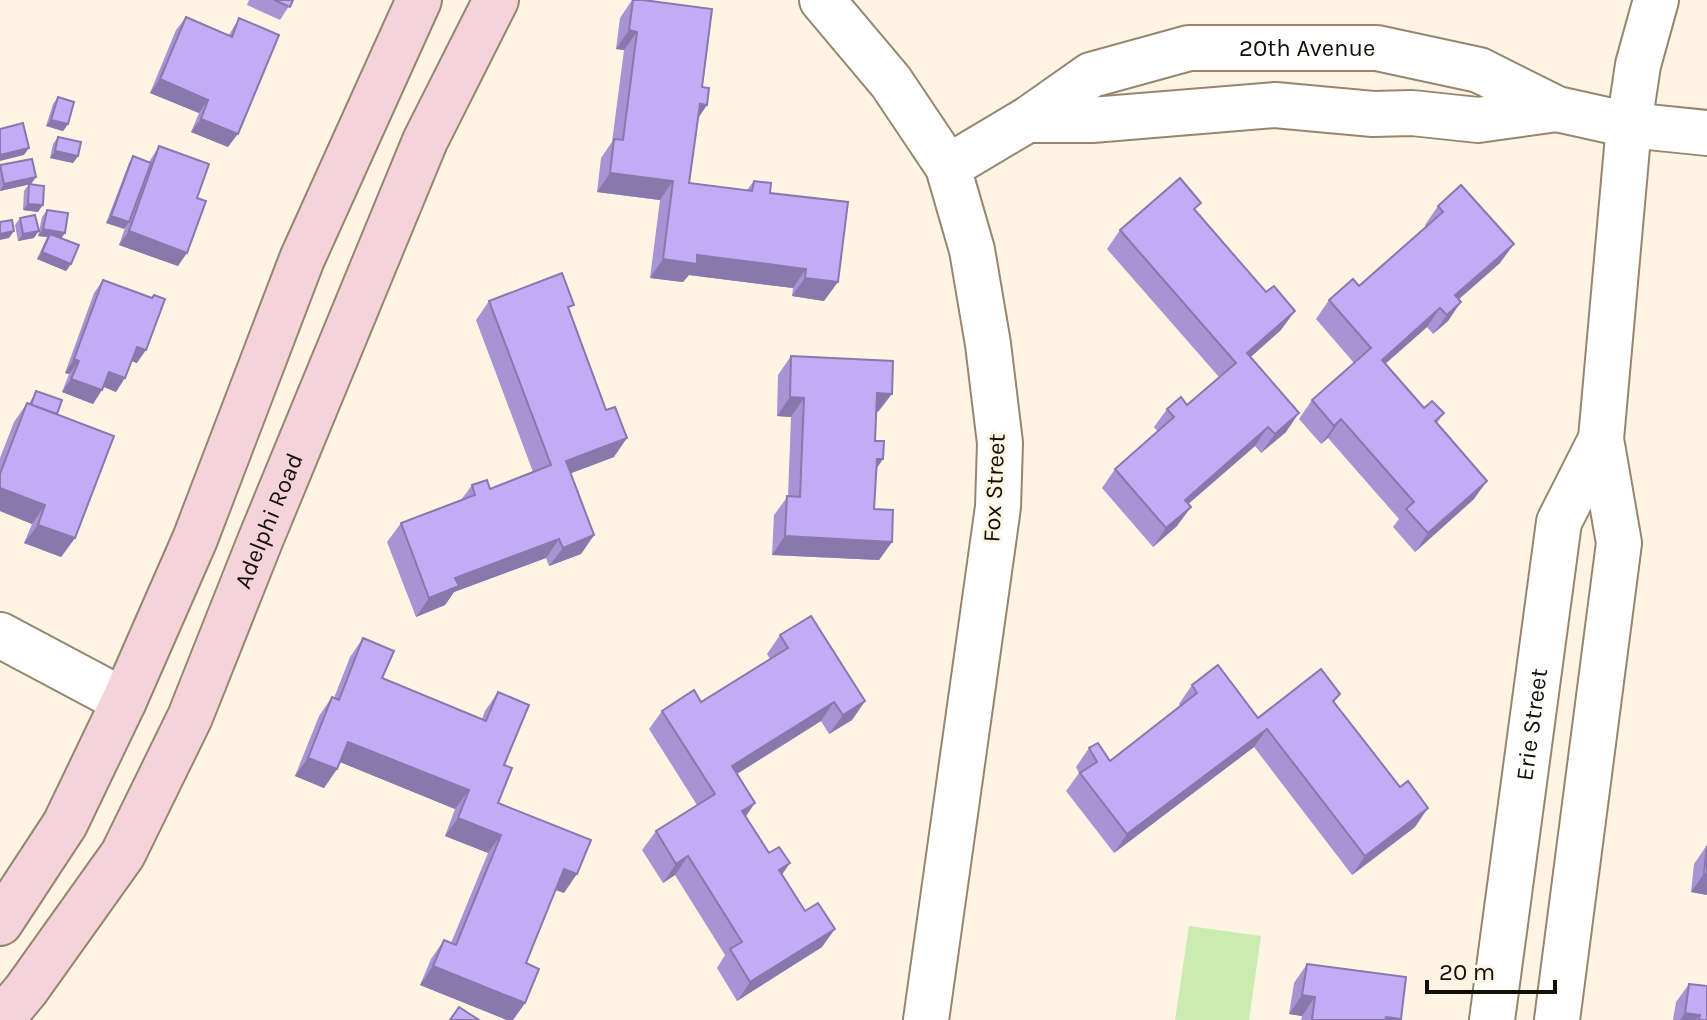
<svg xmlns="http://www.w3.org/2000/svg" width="1707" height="1020" font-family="Karla,sans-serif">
	<rect width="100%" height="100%" fill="#fef4e4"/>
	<path fill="#cbecaf" d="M 1189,926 L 1261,936 L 1249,1020 L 1175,1020 Z"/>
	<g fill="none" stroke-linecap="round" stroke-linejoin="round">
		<defs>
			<g id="minor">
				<path d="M 822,0 L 891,82 L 948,167 L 972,250 L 988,344 L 1000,443 L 998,507 L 926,1020"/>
				<path d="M 1027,120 L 1092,120 L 1275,105 L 1373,114 L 1412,113 L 1478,120 L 1557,109"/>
				<path id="s1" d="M 948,167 L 1027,120 L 1091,75 L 1189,48 L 1377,48 L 1479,70 L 1557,109 L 1629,125 L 1707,133"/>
				<path d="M 0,635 L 124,701"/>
				<path id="s2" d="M 1492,1020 L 1559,522 L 1601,439"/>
				<path d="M 1557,1020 L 1619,543 L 1601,439 L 1629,125 L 1638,65 L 1656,0"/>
			</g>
			<g id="secondary">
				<path d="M 0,923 L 65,824 L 124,701 L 195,539 L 302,259 L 419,0"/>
				<path id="s3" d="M 1,1020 L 26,990 L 123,854 L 190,717 L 260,541 L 425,141 L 496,0"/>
			</g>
		</defs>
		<use href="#minor" stroke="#96866e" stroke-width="48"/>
		<use href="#secondary" stroke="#96866e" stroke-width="48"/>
		<use href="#minor" stroke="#fff" stroke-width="44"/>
		<use href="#secondary" stroke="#f5d3da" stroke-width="44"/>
	</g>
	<g fill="#a894d4">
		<path d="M 249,0 L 293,0 L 280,20 L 247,5 Z"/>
		<path d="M 632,0 L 643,0 L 702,87 L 707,105 L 698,118 L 689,183 L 747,190 L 754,181 L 770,193 L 824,301 L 792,296 L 793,288 L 689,275 L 683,282 L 650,278 L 660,200 L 597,192 L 601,158 L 612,142 L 624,50 L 616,49 L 620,18 Z"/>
		<path d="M 186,17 L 229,35 L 239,18 L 228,147 L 191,132 L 199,113 L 150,93 L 176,30 Z"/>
		<path d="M 58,97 L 68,124 L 63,131 L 46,126 L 53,104 Z"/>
		<path d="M 58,137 L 78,156 L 73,163 L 50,158 L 53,144 Z"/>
		<path d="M 159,146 L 197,198 L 178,266 L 119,245 L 125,228 L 106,223 L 129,163 L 133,156 L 149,162 Z"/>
		<path d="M 0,165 L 36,177 L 31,184 L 0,191 Z"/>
		<path d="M 29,184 L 38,212 L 23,210 L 24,191 Z"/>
		<path d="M 1438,206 L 1500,263 L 1459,299 L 1448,321 L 1433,334 L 1427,327 L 1385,364 L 1424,408 L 1444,413 L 1437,423 L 1474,499 L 1415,552 L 1393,527 L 1399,519 L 1328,438 L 1321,444 L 1299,419 L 1312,400 L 1354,363 L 1316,319 L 1329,300 L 1359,286 L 1426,227 L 1425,225 Z"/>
		<path d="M 47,210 L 65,233 L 61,238 L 71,264 L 66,271 L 37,259 L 47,237 L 38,236 L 42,217 Z"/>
		<path d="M 1195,211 L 1281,330 L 1250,357 L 1286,432 L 1261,453 L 1255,446 L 1188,504 L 1177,526 L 1153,547 L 1102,488 L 1115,469 L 1158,432 L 1154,427 L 1167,409 L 1187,405 L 1219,377 L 1107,249 L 1120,230 Z"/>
		<path d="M 20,218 L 34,238 L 18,241 L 15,225 Z"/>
		<path d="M 103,280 L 137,363 L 131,361 L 116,392 L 103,387 L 93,404 L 62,392 L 69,374 L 65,373 L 94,293 Z"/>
		<path d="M 489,301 L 569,311 L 614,457 L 571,473 L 594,535 L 581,554 L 549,566 L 546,558 L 454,592 L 445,605 L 416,617 L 387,542 L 401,523 L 461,500 L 472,485 L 490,489 L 533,472 L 476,320 Z"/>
		<path d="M 791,356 L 878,412 L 876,412 L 875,441 L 883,459 L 876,469 L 874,509 L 892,542 L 879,560 L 772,555 L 774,515 L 788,496 L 791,417 L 777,416 L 778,375 Z"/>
		<path d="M 36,391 L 57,414 L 75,538 L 61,557 L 24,543 L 32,524 L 0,511 L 0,458 L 14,422 L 27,403 L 29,404 Z"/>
		<path d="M 780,635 L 865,701 L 852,720 L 829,734 L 821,721 L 737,774 L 745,816 L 782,874 L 822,947 L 737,1001 L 717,968 L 725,955 L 675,875 L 663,883 L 642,850 L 656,831 L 697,805 L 649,729 L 662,711 L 701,702 L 770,659 L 767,654 Z"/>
		<path d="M 363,638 L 382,678 L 482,719 L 485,711 L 498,692 L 504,765 L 498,803 L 564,893 L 555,890 L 526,963 L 525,1003 L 513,1020 L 507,1020 L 420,985 L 431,959 L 444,940 L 451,943 L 488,853 L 445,836 L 455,809 L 340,762 L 337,769 L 324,788 L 295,776 L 319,716 L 332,697 L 334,698 L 350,657 Z"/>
		<path d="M 1192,685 L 1258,718 L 1340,694 L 1334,702 L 1415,827 L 1352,875 L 1254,747 L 1114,853 L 1066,791 L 1079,773 L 1076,767 L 1089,748 L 1110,761 L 1180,706 L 1179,704 Z"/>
		<path d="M 1707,845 L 1707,895 L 1691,892 L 1694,864 Z"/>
		<path d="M 1307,964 L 1401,1019 L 1400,1020 L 1301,1020 L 1302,1016 L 1289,1014 L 1294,983 Z"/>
		<path d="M 1689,984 L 1707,1020 L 1673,1020 L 1676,1002 Z"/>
	</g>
	<g fill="#8878ac">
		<path d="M 629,30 L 637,32 L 624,50 L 616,49 Z"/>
		<path d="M 160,79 L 208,100 L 199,113 L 150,93 Z"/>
		<path d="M 700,104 L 707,105 L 694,124 Z"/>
		<path d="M 201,119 L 238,134 L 228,147 L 191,132 Z"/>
		<path d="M 51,120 L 68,124 L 63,131 L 46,126 Z"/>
		<path d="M 29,148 L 24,155 L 0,161 L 0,155 Z"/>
		<path d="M 55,151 L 78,156 L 73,163 L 50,158 Z"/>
		<path d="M 610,173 L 673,181 L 660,200 L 597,192 Z"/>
		<path d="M 36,177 L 31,184 L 0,191 L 4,184 Z"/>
		<path d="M 28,204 L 43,205 L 38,212 L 23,210 Z"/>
		<path d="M 111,216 L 129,222 L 124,229 L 106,223 Z"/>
		<path d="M 43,229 L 65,233 L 60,240 L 50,234 L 47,237 L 38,236 Z"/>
		<path d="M 14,231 L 9,238 L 0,240 L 0,234 Z"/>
		<path d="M 39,231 L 34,238 L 18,241 L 23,234 Z"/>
		<path d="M 129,231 L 187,253 L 178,266 L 119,245 Z"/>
		<path d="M 1514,244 L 1500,263 L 1442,314 L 1455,295 Z"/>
		<path d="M 42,252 L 71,264 L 66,271 L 37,259 Z"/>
		<path d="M 697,255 L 806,269 L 793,288 L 689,275 L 683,282 L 650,278 L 663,259 Z"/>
		<path d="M 805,278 L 838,282 L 824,301 L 792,296 Z"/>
		<path d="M 1461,302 L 1448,321 L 1433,334 L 1447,315 Z"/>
		<path d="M 1440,308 L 1427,327 L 1368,379 L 1382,360 Z"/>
		<path d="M 1295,311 L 1281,330 L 1234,372 L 1247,353 Z"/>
		<path d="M 137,347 L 146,350 L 137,363 L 128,360 Z"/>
		<path d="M 74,359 L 79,361 L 69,374 L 65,373 Z"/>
		<path d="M 109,372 L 125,378 L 116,392 L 100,385 Z"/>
		<path d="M 71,379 L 102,390 L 93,404 L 62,392 Z"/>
		<path d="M 877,393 L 892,394 L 878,412 L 864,412 Z"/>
		<path d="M 790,397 L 804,398 L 791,417 L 777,416 Z"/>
		<path d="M 1299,413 L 1286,432 L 1261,453 L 1275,434 Z"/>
		<path d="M 1341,419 L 1328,438 L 1321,444 L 1334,426 Z"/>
		<path d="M 1268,427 L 1255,446 L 1171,519 L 1185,500 Z"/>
		<path d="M 627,438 L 614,457 L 553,480 L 566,461 Z"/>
		<path d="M 877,459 L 883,459 L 870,478 Z"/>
		<path d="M 1487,481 L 1474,499 L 1415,552 L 1428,533 Z"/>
		<path d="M 0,488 L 45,505 L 32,524 L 0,511 Z"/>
		<path d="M 1191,507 L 1177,526 L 1153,547 L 1166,528 Z"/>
		<path d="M 38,525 L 75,538 L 61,557 L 24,543 Z"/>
		<path d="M 594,535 L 581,554 L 549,566 L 563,548 Z"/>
		<path d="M 785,536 L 892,542 L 879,560 L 772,555 Z"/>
		<path d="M 559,539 L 546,558 L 454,592 L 445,605 L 416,617 L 429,598 L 455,578 Z"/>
		<path d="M 865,701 L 852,720 L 829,734 L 843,715 Z"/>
		<path d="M 834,702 L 821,721 L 719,785 L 732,766 Z"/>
		<path d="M 1267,729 L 1254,747 L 1114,853 L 1127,834 Z"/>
		<path d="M 348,742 L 469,790 L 455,809 L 335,760 Z"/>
		<path d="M 308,758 L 337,769 L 324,788 L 295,776 Z"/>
		<path d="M 755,803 L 742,822 L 742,811 Z"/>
		<path d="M 1428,808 L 1415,827 L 1352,875 L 1365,856 Z"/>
		<path d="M 458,818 L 501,835 L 488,853 L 445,836 Z"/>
		<path d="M 688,856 L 675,875 L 663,883 L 676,864 Z"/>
		<path d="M 790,863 L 777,882 L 779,870 Z"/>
		<path d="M 564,869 L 577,874 L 564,893 L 551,888 Z"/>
		<path d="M 1704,874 L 1707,874 L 1707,895 L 1691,892 Z"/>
		<path d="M 835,929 L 822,947 L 737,1001 L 750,982 Z"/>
		<path d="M 433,966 L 525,1003 L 513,1020 L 507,1020 L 420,985 Z"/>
		<path d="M 1302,995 L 1315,997 L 1302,1016 L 1289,1014 Z"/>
		<path d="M 1685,1013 L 1700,1015 L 1696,1020 L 1680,1020 Z"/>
		<path d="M 1386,1017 L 1401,1019 L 1400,1020 L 1383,1020 Z"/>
	</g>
	<g fill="#c3acf6" stroke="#8878ac" stroke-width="2">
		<path d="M 274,0 L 293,0 L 290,7 Z"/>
		<path d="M 633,0 L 643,0 L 712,9 L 702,87 L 709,88 L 707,105 L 700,104 L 689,183 L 752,191 L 754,181 L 771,183 L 770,193 L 848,202 L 838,282 L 805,278 L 806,269 L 697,255 L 697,264 L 663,259 L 673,181 L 610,173 L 614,139 L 623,140 L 637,32 L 629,30 Z"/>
		<path d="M 186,17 L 232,37 L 239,18 L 279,35 L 238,134 L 201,119 L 208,100 L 160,79 Z"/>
		<path d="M 58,97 L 74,102 L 68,124 L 51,120 Z"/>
		<path d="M 23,123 L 29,148 L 0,155 L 0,129 Z"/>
		<path d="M 58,137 L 81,142 L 78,156 L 55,151 Z"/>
		<path d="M 159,146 L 209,164 L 197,198 L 206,201 L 187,253 L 129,231 Z"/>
		<path d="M 133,156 L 151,163 L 129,222 L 111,216 Z"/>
		<path d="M 32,159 L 36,177 L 4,184 L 0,165 Z"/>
		<path d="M 1180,178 L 1201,203 L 1194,209 L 1266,292 L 1274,286 L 1295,311 L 1247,353 L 1299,413 L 1275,434 L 1268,427 L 1185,500 L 1191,507 L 1166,528 L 1115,469 L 1174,417 L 1167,409 L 1181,397 L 1187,405 L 1236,363 L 1120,230 Z"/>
		<path d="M 29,184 L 44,186 L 43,205 L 28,204 Z"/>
		<path d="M 1461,185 L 1514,244 L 1455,295 L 1461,302 L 1447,315 L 1440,308 L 1382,360 L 1424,408 L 1432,401 L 1444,413 L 1435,421 L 1487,481 L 1428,533 L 1406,509 L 1414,502 L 1341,419 L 1334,426 L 1312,400 L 1371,348 L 1329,300 L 1353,279 L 1359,286 L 1443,212 L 1438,206 Z"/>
		<path d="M 47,210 L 68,213 L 65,233 L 43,229 Z"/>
		<path d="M 35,215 L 39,231 L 23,234 L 20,218 Z"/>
		<path d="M 12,220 L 14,231 L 0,234 L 0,222 Z"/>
		<path d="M 50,234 L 79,245 L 71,264 L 42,252 Z"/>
		<path d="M 562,273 L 574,305 L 568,307 L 606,410 L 615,407 L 627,438 L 566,461 L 594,535 L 563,548 L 559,539 L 455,578 L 459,586 L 429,598 L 401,523 L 475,495 L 472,485 L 487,480 L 490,489 L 551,465 L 489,301 Z"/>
		<path d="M 103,280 L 152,298 L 154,295 L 165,299 L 146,350 L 137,347 L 125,378 L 109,372 L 102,390 L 71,379 L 79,361 L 74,359 Z"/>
		<path d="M 791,356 L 893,361 L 892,394 L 877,393 L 875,441 L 884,441 L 883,459 L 877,459 L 874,509 L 893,510 L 892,542 L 785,536 L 787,496 L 800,497 L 804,398 L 790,397 Z"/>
		<path d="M 36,391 L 62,400 L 57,414 L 31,405 Z"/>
		<path d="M 27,403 L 114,436 L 75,538 L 38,525 L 45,505 L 0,488 L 0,474 Z"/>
		<path d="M 811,616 L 865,701 L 843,715 L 834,702 L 732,766 L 755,803 L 742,811 L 769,853 L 779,847 L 790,863 L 779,870 L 805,911 L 818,903 L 835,929 L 750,982 L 730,949 L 742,942 L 688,856 L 676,864 L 656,831 L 715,794 L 662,711 L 694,690 L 701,702 L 788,648 L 780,635 Z"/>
		<path d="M 363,638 L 394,651 L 382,678 L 486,721 L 498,692 L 529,705 L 504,765 L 512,768 L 498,803 L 591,840 L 577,874 L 564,869 L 526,963 L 539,969 L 525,1003 L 433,966 L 444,940 L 456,945 L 501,835 L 458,818 L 469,790 L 348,742 L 337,769 L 308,758 L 332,697 L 339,700 Z"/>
		<path d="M 1218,665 L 1258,718 L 1321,669 L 1340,694 L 1333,701 L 1400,787 L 1408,781 L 1428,808 L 1365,856 L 1267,729 L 1127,834 L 1080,773 L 1097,762 L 1089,748 L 1098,743 L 1110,761 L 1197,693 L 1192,685 Z"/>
		<path d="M 1707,846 L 1707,874 L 1704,874 Z"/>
		<path d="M 1307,964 L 1406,977 L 1401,1019 L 1386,1017 L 1385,1020 L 1312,1020 L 1315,997 L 1302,995 Z"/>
		<path d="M 1689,984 L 1707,986 L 1707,1020 L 1699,1020 L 1700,1015 L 1685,1013 Z"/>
		<path d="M 459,1007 L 479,1020 L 450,1020 Z"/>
	</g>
	<g text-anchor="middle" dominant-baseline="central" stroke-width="6" stroke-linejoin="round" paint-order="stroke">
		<g font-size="24" fill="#140f06" stroke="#fef4e4">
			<text stroke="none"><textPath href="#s1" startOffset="390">20th Avenue</textPath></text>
			<text transform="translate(994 488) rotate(-87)">Fox Street</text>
			<text stroke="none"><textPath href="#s3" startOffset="570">Adelphi Road</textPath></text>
			<text stroke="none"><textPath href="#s2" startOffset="298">Erie Street</textPath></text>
		</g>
	</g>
	<path d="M1427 980v12h128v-12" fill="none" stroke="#140f06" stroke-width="4"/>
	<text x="1439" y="980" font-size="24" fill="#140f06" stroke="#fef4e4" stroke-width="6" paint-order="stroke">20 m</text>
</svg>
